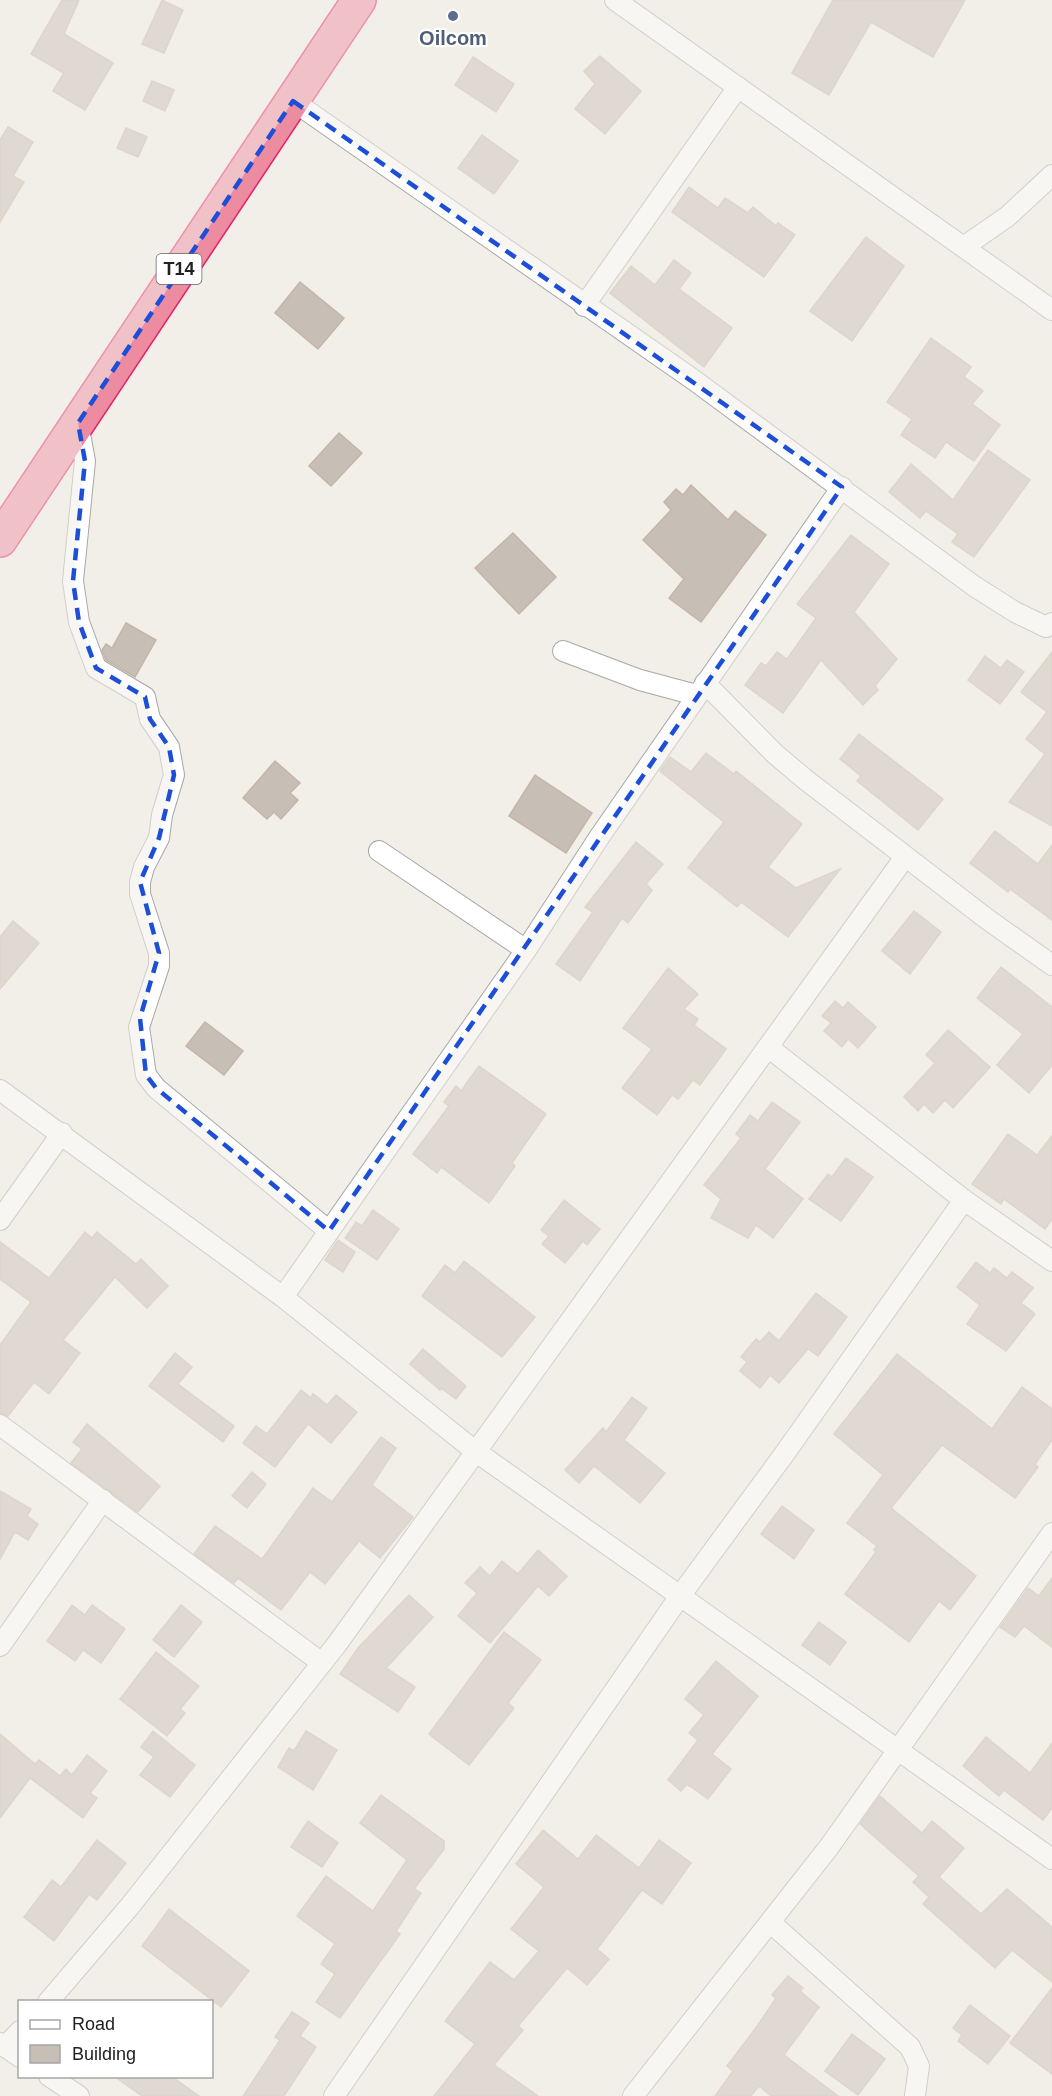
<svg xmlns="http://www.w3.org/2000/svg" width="1052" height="2096" font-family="Arial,sans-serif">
	<rect width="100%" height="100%" fill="#f2eee8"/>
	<g fill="#c7beb6" stroke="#c5b5a9" stroke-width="1.5">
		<path d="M 62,0 L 79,0 L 64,34 L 113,63 L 85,110 L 53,91 L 64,73 L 31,54 Z"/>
		<path d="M 162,0 L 183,10 L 164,53 L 142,44 Z"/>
		<path d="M 833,0 L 965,0 L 933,57 L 871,22 L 829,95 L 792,73 Z"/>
		<path d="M 600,56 L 641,91 L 605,134 L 575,109 L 595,84 L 584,71 Z"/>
		<path d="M 473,57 L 514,84 L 496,112 L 455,85 Z"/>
		<path d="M 152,81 L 174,90 L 165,111 L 143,101 Z"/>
		<path d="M 8,127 L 33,142 L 13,176 L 24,182 L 0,222 L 0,140 Z"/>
		<path d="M 126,128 L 147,137 L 138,157 L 117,148 Z"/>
		<path d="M 482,135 L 518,161 L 494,194 L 458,168 Z"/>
		<path d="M 689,187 L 718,208 L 725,198 L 748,213 L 753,207 L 776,226 L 778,223 L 795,235 L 764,277 L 672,212 Z"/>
		<path d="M 866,237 L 904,266 L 852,341 L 810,311 Z"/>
		<path d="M 674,260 L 691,273 L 679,289 L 732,328 L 704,367 L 610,293 L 631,266 L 655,285 Z"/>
		<path d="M 300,282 L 344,318 L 318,349 L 275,313 Z"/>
		<path d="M 931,338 L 971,367 L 964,377 L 983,391 L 972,404 L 1000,425 L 974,461 L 946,442 L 935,458 L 901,435 L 912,419 L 887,402 Z"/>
		<path d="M 339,433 L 362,453 L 331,486 L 309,466 Z"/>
		<path d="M 988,450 L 1030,480 L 974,557 L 952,542 L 958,534 L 926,511 L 920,518 L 889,492 L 911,464 L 953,500 Z"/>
		<path d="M 691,485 L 728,520 L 735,511 L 766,535 L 701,622 L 669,598 L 684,579 L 643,540 L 671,510 L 664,502 L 676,489 L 683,495 Z"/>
		<path d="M 513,533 L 556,577 L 519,614 L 475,568 Z"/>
		<path d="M 851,535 L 889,564 L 854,612 L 897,659 L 875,686 L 878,690 L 863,705 L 821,660 L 783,713 L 745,685 L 761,663 L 766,666 L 777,652 L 787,659 L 816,618 L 797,604 Z"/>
		<path d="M 126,623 L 156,640 L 135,677 L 106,660 L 102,650 L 106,644 L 112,648 Z"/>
		<path d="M 1052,652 L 1052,826 L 1009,802 L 1045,754 L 1026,739 L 1047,712 L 1021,692 Z"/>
		<path d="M 985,656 L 1001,668 L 1007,660 L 1024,672 L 1000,704 L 968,680 Z"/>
		<path d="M 859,734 L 943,799 L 918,830 L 857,781 L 861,776 L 840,759 Z"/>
		<path d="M 706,753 L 734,774 L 736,771 L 802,824 L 768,867 L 796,888 L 840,869 L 788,937 L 741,902 L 737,907 L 688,868 L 724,822 L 660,771 L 670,757 L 691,772 Z"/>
		<path d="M 275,761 L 300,783 L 290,793 L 298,800 L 281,819 L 274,812 L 267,819 L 243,798 Z"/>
		<path d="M 535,775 L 592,813 L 566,853 L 509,816 Z"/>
		<path d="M 995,831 L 1038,864 L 1052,845 L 1052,920 L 1010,889 L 1008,892 L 970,863 Z"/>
		<path d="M 636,842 L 663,864 L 646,884 L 652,890 L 628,923 L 622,918 L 580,981 L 556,964 L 593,912 L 585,907 Z"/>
		<path d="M 914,911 L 941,932 L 910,974 L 882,951 Z"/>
		<path d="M 13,921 L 39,943 L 0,989 L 0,937 Z"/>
		<path d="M 1001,967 L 1052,1007 L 1052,1065 L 1029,1093 L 997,1065 L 1023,1034 L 977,998 Z"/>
		<path d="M 668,968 L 698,994 L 684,1009 L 698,1019 L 694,1025 L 726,1049 L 700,1085 L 693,1080 L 678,1099 L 672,1095 L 657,1115 L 622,1088 L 652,1049 L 623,1028 Z"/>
		<path d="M 835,1001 L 843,1008 L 848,1002 L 876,1027 L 858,1048 L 848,1039 L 842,1047 L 824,1031 L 831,1023 L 822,1016 Z"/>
		<path d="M 205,1022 L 243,1051 L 224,1075 L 186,1046 Z"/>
		<path d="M 948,1030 L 990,1067 L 953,1108 L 945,1100 L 933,1113 L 924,1104 L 918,1111 L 904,1097 L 935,1063 L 926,1055 Z"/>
		<path d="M 479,1066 L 546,1114 L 512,1163 L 515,1166 L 489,1203 L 441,1167 L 437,1173 L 413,1154 L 449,1106 L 444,1102 L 456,1086 L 461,1091 Z"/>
		<path d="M 772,1102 L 800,1122 L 765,1169 L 803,1199 L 773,1238 L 756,1225 L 748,1238 L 711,1218 L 721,1199 L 704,1185 L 741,1138 L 736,1134 L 750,1115 L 758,1121 Z"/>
		<path d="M 1008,1134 L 1037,1155 L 1052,1136 L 1052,1219 L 1045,1229 L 1004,1199 L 1001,1204 L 972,1184 Z"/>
		<path d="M 846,1158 L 873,1177 L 841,1221 L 809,1199 L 828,1174 L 832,1177 Z"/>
		<path d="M 564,1200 L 600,1229 L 587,1245 L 583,1241 L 565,1263 L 542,1244 L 549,1236 L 541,1230 Z"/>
		<path d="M 373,1210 L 399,1229 L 377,1260 L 345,1238 L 356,1222 L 362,1226 Z"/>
		<path d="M 85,1232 L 92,1238 L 97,1232 L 136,1264 L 141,1259 L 168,1286 L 147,1308 L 115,1277 L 63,1340 L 80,1353 L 49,1394 L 34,1382 L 8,1416 L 0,1413 L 0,1345 L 31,1302 L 0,1279 L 0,1242 L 49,1278 Z"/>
		<path d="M 338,1240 L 355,1252 L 343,1272 L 325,1260 Z"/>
		<path d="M 464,1261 L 535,1317 L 502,1357 L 422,1296 L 445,1265 L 455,1273 Z"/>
		<path d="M 976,1262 L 990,1273 L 994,1268 L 1007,1278 L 1012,1272 L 1033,1288 L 1021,1303 L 1035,1314 L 1006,1351 L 967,1324 L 980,1305 L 957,1287 Z"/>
		<path d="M 816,1293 L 847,1317 L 818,1356 L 808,1349 L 779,1383 L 770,1375 L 760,1388 L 740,1371 L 747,1362 L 741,1357 L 756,1339 L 760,1342 L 769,1332 L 779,1341 Z"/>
		<path d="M 423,1349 L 466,1386 L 456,1399 L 441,1388 L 440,1390 L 410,1364 Z"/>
		<path d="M 175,1353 L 192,1367 L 178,1384 L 234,1426 L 223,1442 L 149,1386 Z"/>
		<path d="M 897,1354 L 992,1429 L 1022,1387 L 1052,1409 L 1052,1440 L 1035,1464 L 1038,1467 L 1015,1498 L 942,1445 L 891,1508 L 976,1576 L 950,1610 L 939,1601 L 909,1642 L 845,1594 L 876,1552 L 874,1550 L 877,1546 L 847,1523 L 883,1475 L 834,1434 Z"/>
		<path d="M 301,1390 L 311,1398 L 313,1394 L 327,1405 L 336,1395 L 357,1412 L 331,1443 L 308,1424 L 275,1467 L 243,1443 L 256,1426 L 267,1434 Z"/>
		<path d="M 632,1397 L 647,1408 L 624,1440 L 665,1473 L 640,1503 L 594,1466 L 579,1483 L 565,1470 L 603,1428 L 606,1432 Z"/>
		<path d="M 87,1424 L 160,1486 L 138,1512 L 71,1463 L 82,1449 L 73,1442 Z"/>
		<path d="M 381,1437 L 396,1448 L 372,1485 L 413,1517 L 380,1558 L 359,1541 L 325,1584 L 310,1572 L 281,1610 L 238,1578 L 234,1583 L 194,1554 L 215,1526 L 262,1559 L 313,1488 L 332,1502 Z"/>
		<path d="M 252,1472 L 266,1484 L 247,1508 L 232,1496 Z"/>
		<path d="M 0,1491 L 31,1509 L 27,1516 L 38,1524 L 28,1540 L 15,1532 L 0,1559 Z"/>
		<path d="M 782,1506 L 814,1530 L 794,1559 L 761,1534 Z"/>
		<path d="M 538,1550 L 567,1576 L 549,1596 L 538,1586 L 490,1643 L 458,1616 L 477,1593 L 465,1583 L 480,1567 L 490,1576 L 502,1561 L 518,1574 Z"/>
		<path d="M 1052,1578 L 1052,1647 L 1024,1626 L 1015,1637 L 1000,1627 L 1028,1588 L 1039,1596 Z"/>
		<path d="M 409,1595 L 433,1617 L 386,1668 L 415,1687 L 398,1712 L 340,1674 L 358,1648 Z"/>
		<path d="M 72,1605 L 85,1615 L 92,1605 L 125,1629 L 101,1663 L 83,1650 L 75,1661 L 47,1641 Z"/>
		<path d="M 181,1605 L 202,1622 L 174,1657 L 153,1640 Z"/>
		<path d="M 819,1622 L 846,1642 L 830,1665 L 802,1645 Z"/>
		<path d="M 504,1632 L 541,1660 L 508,1703 L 514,1708 L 469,1765 L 429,1734 Z"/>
		<path d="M 156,1652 L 199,1686 L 180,1709 L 185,1713 L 167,1736 L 120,1699 Z"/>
		<path d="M 716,1661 L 758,1696 L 712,1754 L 731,1769 L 708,1799 L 690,1786 L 686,1785 L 681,1791 L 668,1780 L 698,1740 L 689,1733 L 704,1715 L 685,1699 Z"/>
		<path d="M 153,1731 L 195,1765 L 170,1797 L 140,1775 L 154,1757 L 141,1747 Z"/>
		<path d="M 306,1731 L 337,1750 L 313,1790 L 278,1767 L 289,1748 L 294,1751 Z"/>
		<path d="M 0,1734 L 35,1764 L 39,1760 L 60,1776 L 66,1769 L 72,1775 L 87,1755 L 107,1771 L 90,1793 L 97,1798 L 83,1818 L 30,1778 L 0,1818 Z"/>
		<path d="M 986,1737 L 1030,1773 L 1052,1743 L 1052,1808 L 1043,1820 L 1004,1790 L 999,1796 L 963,1766 Z"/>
		<path d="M 381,1795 L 444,1841 L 444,1849 L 414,1889 L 421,1893 L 396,1931 L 400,1934 L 340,2018 L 316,2002 L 335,1974 L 321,1964 L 335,1944 L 297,1916 L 326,1876 L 373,1911 L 407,1860 L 360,1823 Z"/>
		<path d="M 880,1796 L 922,1833 L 932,1821 L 964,1848 L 939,1877 L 981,1914 L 1007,1889 L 1052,1927 L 1052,1982 L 1012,1950 L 995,1968 L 923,1904 L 929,1897 L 913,1882 L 919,1876 L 860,1824 Z"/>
		<path d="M 308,1821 L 338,1843 L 322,1867 L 291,1847 Z"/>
		<path d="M 543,1830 L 578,1859 L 596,1835 L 639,1868 L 659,1840 L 691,1863 L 662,1904 L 642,1890 L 597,1949 L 609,1959 L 587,1985 L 567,1968 L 518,2026 L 523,2030 L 494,2065 L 538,2096 L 434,2096 L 475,2044 L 445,2021 L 490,1962 L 514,1980 L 539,1951 L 511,1929 L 544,1887 L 516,1864 Z"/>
		<path d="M 97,1840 L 126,1863 L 97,1900 L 89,1894 L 54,1941 L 24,1917 L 52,1880 L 61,1887 Z"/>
		<path d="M 169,1909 L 249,1971 L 221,2007 L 142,1946 Z"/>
		<path d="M 788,1976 L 803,1988 L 800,1991 L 819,2007 L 784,2055 L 838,2096 L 771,2096 L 759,2086 L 751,2096 L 715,2096 L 733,2071 L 727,2066 L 758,2025 L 776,1998 L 772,1995 Z"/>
		<path d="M 1052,1988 L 1052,2074 L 1010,2043 Z"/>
		<path d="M 970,2005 L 1010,2036 L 988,2064 L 958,2041 L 962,2035 L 953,2028 Z"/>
		<path d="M 292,2012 L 309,2023 L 300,2036 L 316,2047 L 284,2096 L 243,2096 L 280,2040 L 275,2037 Z"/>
		<path d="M 852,2034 L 885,2059 L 858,2095 L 825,2071 Z"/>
		<path d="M 114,2076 L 171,2076 L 199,2096 L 142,2096 Z"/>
	</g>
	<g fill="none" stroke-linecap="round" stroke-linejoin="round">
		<defs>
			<g id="street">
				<path d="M 615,0 L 1052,310"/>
				<path d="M 293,101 L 691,378 L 974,586 L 1015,612 L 1046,627 L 1052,623"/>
				<path d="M 965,246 L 1008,216 L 1052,175"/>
				<path d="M 584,306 L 738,87"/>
				<path d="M 78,423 L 85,461 L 73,581 L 79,622 L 96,668 L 145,697 L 150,719 L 169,747 L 174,775 L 162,815 L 159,838 L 144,867 L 140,882 L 140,894 L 159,953 L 159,966 L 139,1027 L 146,1075 L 156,1088 L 329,1231"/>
				<path d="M 563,651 L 640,680 L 696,695"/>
				<path d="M 705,683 L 775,754 L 806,780 L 987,919 L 1052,965"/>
				<path d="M 379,851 L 526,950"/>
				<path d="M 768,1047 L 964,1200 L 1052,1261"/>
				<path d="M 0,1090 L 283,1297 L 475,1451 L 1052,1859"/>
				<path d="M 0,1220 L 62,1133"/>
				<path d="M 283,1297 L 526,950 L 600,836 L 842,487"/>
				<path d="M 0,1425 L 322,1663"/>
				<path d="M 0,1646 L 103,1500"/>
				<path d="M 771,1923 L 910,2047 L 919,2066 L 915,2096"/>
				<path d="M 48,2002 L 130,1906 L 337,1644 L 905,857"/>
				<path d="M 0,2043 L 20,2057"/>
				<path d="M 5,2047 L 20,2031"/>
				<path d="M 49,2076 L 79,2096"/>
				<path d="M 334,2096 L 680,1596 L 785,1453 L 964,1200"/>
				<path d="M 633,2096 L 829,1847 L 1052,1533"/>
			</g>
			<path id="highway" d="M 0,540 L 359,0"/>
		</defs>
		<use href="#street" stroke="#a8a8a8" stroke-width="22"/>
		<use href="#highway" stroke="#e71e67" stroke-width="36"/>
		<use href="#street" stroke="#fff" stroke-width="20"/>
		<use href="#highway" stroke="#ed8ca0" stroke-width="33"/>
	</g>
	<path d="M0 0H1052V2096H0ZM 293,101 L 842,487 L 329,1231 L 156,1088 L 146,1075 L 140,1018 L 159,953 L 140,882 L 159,838 L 174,775 L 169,747 L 150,719 L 145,697 L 96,668 L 79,622 L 73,581 L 85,461 L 78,423 Z" fill="#f2eee8" fill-opacity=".55" fill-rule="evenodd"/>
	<path fill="none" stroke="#1d4ed8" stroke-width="4.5" stroke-dasharray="12 8" stroke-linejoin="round" d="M 293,101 L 842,487 L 329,1231 L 156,1088 L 146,1075 L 140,1018 L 159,953 L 140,882 L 159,838 L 174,775 L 169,747 L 150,719 L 145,697 L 96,668 L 79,622 L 73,581 L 85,461 L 78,423 Z"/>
	<circle fill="#5c6f8a" stroke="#fff" stroke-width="2" cx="453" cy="16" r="6"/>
	<g text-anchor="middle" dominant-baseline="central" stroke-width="4.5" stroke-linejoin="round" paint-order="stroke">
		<rect fill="#fff" stroke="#646464" stroke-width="1.5" x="156.5" y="254" width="45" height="30" rx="4.5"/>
		<g font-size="18" font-weight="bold" fill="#212121">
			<text x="179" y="269">T14</text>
		</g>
		<g font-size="20" font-weight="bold" fill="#4e5e75" stroke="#fff">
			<text x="453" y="38">Oilcom</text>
		</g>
	</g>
	<rect x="18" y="2000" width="195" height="78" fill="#ffffff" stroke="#a6a6a6" stroke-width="1.5"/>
	<rect x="30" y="2020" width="30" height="9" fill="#ffffff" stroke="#a6a6a6" stroke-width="1.5"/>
	<text x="72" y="2030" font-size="18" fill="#212121">Road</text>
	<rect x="30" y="2045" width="30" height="18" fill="#c7beb6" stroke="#a6a6a6" stroke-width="1.5"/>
	<text x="72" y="2060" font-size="18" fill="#212121">Building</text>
</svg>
